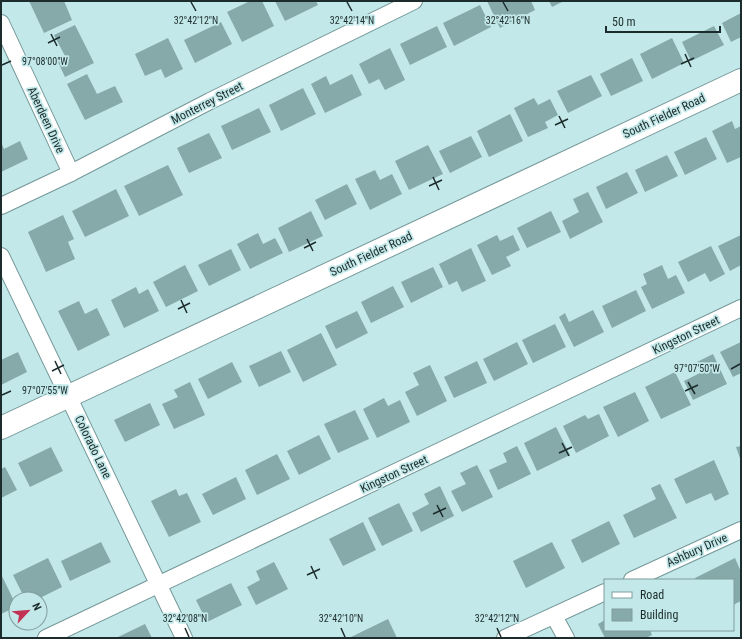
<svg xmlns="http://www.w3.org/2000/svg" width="742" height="639" font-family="'Roboto Condensed',sans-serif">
	<rect width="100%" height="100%" fill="#c3e8e9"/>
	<g fill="#86a9aa">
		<path d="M 29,1 L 64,1 L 72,20 L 44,33 Z"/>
		<path d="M 250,1 L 262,1 L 274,26 L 242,42 L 227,12 Z"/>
		<path d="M 275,1 L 316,1 L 318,5 L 285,21 Z"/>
		<path d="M 487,1 L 531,1 L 535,10 L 500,28 Z"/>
		<path d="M 549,1 L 564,1 L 552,7 Z"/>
		<path d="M 480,5 L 491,27 L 454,46 L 443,23 Z"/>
		<path d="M 741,13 L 741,37 L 731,42 L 722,23 Z"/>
		<path d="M 221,22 L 232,44 L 195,63 L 184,40 Z"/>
		<path d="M 75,25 L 94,63 L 65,77 L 57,60 L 65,56 L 54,35 Z"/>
		<path d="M 437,26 L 447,47 L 410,65 L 400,44 Z"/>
		<path d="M 714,26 L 724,45 L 691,61 L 682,42 Z"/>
		<path d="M 168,38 L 183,69 L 165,78 L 161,69 L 145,76 L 135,54 Z"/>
		<path d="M 672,38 L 684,63 L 652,79 L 640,54 Z"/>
		<path d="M 390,48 L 405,80 L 385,90 L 379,79 L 369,84 L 359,64 Z"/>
		<path d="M 632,58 L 643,81 L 611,96 L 600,74 Z"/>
		<path d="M 87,74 L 97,94 L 115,86 L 123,102 L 85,120 L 67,84 Z"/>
		<path d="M 352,74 L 362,95 L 325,113 L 311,84 L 326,76 L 330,85 Z"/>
		<path d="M 591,75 L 602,96 L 568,113 L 557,91 Z"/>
		<path d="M 303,88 L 316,114 L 281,131 L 269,105 Z"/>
		<path d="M 534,98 L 538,105 L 550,99 L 558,115 L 545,122 L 548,128 L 528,137 L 514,108 Z"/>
		<path d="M 259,108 L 271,132 L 232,150 L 221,126 Z"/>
		<path d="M 510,114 L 523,141 L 489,157 L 477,131 Z"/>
		<path d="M 732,121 L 735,129 L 741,126 L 741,157 L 727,163 L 712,131 Z"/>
		<path d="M 209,133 L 222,158 L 189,173 L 177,148 Z"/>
		<path d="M 471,136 L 482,157 L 450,173 L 439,151 Z"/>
		<path d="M 706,137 L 717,159 L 685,175 L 674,152 Z"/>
		<path d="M 20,141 L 28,159 L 1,172 L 1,142 L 4,149 Z"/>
		<path d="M 428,145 L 443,174 L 409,190 L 395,161 Z"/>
		<path d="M 667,155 L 678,176 L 645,192 L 635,170 Z"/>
		<path d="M 168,165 L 183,195 L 139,216 L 124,186 Z"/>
		<path d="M 375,170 L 380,180 L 392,174 L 402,194 L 370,210 L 355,179 Z"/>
		<path d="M 627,172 L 638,193 L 606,209 L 596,187 Z"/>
		<path d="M 347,184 L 357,204 L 325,220 L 315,200 Z"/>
		<path d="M 116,189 L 129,216 L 85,237 L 72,211 Z"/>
		<path d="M 588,192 L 603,222 L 570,239 L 562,221 L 579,212 L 573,199 Z"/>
		<path d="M 311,211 L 323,236 L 289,252 L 278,228 Z"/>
		<path d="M 551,211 L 561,232 L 527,248 L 517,228 Z"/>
		<path d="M 63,215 L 74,239 L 68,242 L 75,259 L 46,272 L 28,232 Z"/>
		<path d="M 258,233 L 263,244 L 275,238 L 283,253 L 250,269 L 237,244 Z"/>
		<path d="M 497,235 L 500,241 L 513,235 L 520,250 L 506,257 L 511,266 L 492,275 L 477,245 Z"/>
		<path d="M 741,235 L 741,265 L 730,271 L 718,246 Z"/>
		<path d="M 711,246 L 725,274 L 710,282 L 705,273 L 688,282 L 678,262 Z"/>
		<path d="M 471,248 L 486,281 L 462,292 L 457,281 L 449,285 L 439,264 Z"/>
		<path d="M 231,249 L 241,270 L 209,286 L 198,265 Z"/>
		<path d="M 185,265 L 198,291 L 166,307 L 153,282 Z"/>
		<path d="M 662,265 L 668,279 L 676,275 L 685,293 L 652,309 L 641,287 L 647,284 L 643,274 Z"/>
		<path d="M 433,267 L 443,287 L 411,303 L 401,282 Z"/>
		<path d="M 393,286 L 404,307 L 371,323 L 361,302 Z"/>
		<path d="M 136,287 L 139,294 L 148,289 L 159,311 L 124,328 L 111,300 Z"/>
		<path d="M 636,290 L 646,311 L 612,328 L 602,306 Z"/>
		<path d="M 79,301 L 85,314 L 97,308 L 110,335 L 78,351 L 58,311 Z"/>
		<path d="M 593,310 L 604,332 L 574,347 L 559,317 L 565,313 L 569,322 Z"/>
		<path d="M 357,311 L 368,333 L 336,349 L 325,326 Z"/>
		<path d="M 555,324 L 566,347 L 533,363 L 522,340 Z"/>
		<path d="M 321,333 L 337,365 L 303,382 L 287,350 Z"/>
		<path d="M 517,342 L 528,364 L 494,381 L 483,359 Z"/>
		<path d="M 741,342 L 741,373 L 733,377 L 720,352 Z"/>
		<path d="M 281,351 L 291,372 L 259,387 L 249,366 Z"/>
		<path d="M 18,352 L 27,372 L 1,385 L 1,360 Z"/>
		<path d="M 713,354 L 727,384 L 693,400 L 684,381 L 702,372 L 697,362 Z"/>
		<path d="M 477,361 L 487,383 L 454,398 L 444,377 Z"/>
		<path d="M 232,362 L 242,382 L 208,399 L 198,379 Z"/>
		<path d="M 430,365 L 447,401 L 417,416 L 405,392 L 419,385 L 413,373 Z"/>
		<path d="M 675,372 L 691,405 L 661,419 L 645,387 Z"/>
		<path d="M 190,382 L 205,415 L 174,429 L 162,404 L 178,397 L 174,390 Z"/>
		<path d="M 635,392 L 649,421 L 618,437 L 603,407 Z"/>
		<path d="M 384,398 L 388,406 L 400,400 L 410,422 L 377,438 L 363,409 Z"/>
		<path d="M 150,403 L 160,425 L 125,442 L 114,420 Z"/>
		<path d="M 355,410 L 369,439 L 338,453 L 324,424 Z"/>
		<path d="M 599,414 L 609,436 L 576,453 L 563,426 L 585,415 L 588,419 Z"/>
		<path d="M 556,427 L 570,455 L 537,471 L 524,443 Z"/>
		<path d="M 319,435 L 331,459 L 299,475 L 287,451 Z"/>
		<path d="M 517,446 L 531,474 L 498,490 L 489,470 L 507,462 L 503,453 Z"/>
		<path d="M 741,446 L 741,461 L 736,447 Z"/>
		<path d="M 51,447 L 63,471 L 30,487 L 18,463 Z"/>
		<path d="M 277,454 L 290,479 L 257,495 L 245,470 Z"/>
		<path d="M 714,460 L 729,494 L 715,501 L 711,493 L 686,504 L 674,479 Z"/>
		<path d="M 477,465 L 493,497 L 462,512 L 451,491 L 466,484 L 460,473 Z"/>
		<path d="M 5,467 L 17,490 L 1,498 L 1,469 Z"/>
		<path d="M 236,477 L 246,499 L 213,515 L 202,494 Z"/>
		<path d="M 660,484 L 677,518 L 634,538 L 623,515 L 656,499 L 651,488 Z"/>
		<path d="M 440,486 L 454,516 L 421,532 L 412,513 L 429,504 L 424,494 Z"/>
		<path d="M 176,489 L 179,496 L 187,493 L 201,522 L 169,537 L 151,501 Z"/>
		<path d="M 399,503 L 413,531 L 382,546 L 368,518 Z"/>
		<path d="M 609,521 L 620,544 L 582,563 L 571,540 Z"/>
		<path d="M 363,522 L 376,550 L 343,566 L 329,539 Z"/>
		<path d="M 101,542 L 111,562 L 70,581 L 61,561 Z"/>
		<path d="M 552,542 L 565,568 L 526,588 L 513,561 Z"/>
		<path d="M 48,558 L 62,587 L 38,599 L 25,599 L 13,575 Z"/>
		<path d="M 735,558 L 741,572 L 741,601 L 733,605 L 733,580 L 696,580 L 695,578 Z"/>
		<path d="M 274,562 L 288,589 L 256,605 L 247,587 L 260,580 L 256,571 Z"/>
		<path d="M 1,574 L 16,605 L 16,607 L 1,614 Z"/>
		<path d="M 231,583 L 242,605 L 207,622 L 196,600 Z"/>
		<path d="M 388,619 L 397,638 L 352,638 L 351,637 Z"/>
		<path d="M 605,620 L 605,630 L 650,630 L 652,635 L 646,638 L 605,638 L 598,624 Z"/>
		<path d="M 145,624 L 152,638 L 116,638 Z"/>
	</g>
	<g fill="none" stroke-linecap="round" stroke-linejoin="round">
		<defs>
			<g id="street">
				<path d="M 1,23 L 71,173"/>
				<path d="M 1,206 L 71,173 L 210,101 L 414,1"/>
				<path d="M 1,256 L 184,638"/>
				<path d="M 632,580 L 741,530"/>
				<path d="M 554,616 L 566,638"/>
				<path d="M 46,638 C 277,527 510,420 741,308"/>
				<path d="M 505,638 L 605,592"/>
			</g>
			<path id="secondary" d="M 1,428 L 741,80"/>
		</defs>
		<use href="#street" stroke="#759899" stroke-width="18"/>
		<use href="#secondary" stroke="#759899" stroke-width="24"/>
		<use href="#street" stroke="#fff" stroke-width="16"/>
		<use href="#secondary" stroke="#fff" stroke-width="22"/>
	</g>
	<path fill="none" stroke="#1c2b2b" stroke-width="1.5" d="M 191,2 L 196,11M 347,2 L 352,11M 503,2 L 508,11M 51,34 L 57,46M 48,43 L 60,37M 685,54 L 691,67M 681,64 L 694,58M 2,65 L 11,61M 559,116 L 565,128M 555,125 L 568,119M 433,177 L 439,190M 429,186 L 442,180M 307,239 L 313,251M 304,248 L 316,242M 181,300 L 187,313M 178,309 L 190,303M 55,361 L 61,374M 731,369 L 740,364M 52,371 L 64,365M 688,382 L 695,394M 685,391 L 698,385M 2,395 L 11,391M 562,443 L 569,456M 559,453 L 572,447M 437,505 L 443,517M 433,514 L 446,508M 311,566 L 317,579M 307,575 L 320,569M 185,628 L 189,637M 341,628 L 345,637M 497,628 L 501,637"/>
	<g text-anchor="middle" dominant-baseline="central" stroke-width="3.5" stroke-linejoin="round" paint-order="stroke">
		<g font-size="12" fill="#1c2b2b" stroke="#c3e8e9">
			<text transform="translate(207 103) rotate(-27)">Monterrey Street</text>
			<text transform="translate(664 116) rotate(-25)">South Fielder Road</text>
			<text transform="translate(46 120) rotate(65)">Aberdeen Drive</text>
			<text transform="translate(371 254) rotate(-25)">South Fielder Road</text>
			<text transform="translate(686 335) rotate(-26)">Kingston Street</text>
			<text transform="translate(93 447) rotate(64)">Colorado Lane</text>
			<text transform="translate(394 474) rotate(-25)">Kingston Street</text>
			<text transform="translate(697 550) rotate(-24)">Ashbury Drive</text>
		</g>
	</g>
	<g font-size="10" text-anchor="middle" fill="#1c2b2b" stroke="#c3e8e9" stroke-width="3.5" stroke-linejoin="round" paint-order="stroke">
		<text x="196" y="24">32°42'12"N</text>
		<text x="352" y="24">32°42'14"N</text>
		<text x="508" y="24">32°42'16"N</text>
		<text x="45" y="65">97°08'00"W</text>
		<text x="697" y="372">97°07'50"W</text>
		<text x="45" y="394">97°07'55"W</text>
		<text x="185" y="622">32°42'08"N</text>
		<text x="341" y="622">32°42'10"N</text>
		<text x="497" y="622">32°42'12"N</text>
	</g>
	<rect width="742" height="639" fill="none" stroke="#1c2b2b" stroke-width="4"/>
	<rect x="604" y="579" width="130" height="52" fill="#c3e8e9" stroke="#809c9d"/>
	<rect x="612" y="592" width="20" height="6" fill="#ffffff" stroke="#809c9d"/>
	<text x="640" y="599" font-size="12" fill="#1c2b2b">Road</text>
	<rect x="612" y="609" width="20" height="12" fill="#86a9aa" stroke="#809c9d"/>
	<text x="640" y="619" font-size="12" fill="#1c2b2b">Building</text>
	<g transform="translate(28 611) rotate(64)"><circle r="19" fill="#c3e8e9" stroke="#809c9d"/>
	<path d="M0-3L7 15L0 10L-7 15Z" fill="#c13254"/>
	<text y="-6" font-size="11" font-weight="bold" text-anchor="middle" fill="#1c2b2b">N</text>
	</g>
	<path d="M606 26v6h114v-6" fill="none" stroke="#1c2b2b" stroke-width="2"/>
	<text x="612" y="26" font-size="12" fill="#1c2b2b" stroke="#c3e8e9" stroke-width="3" paint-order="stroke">50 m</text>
</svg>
